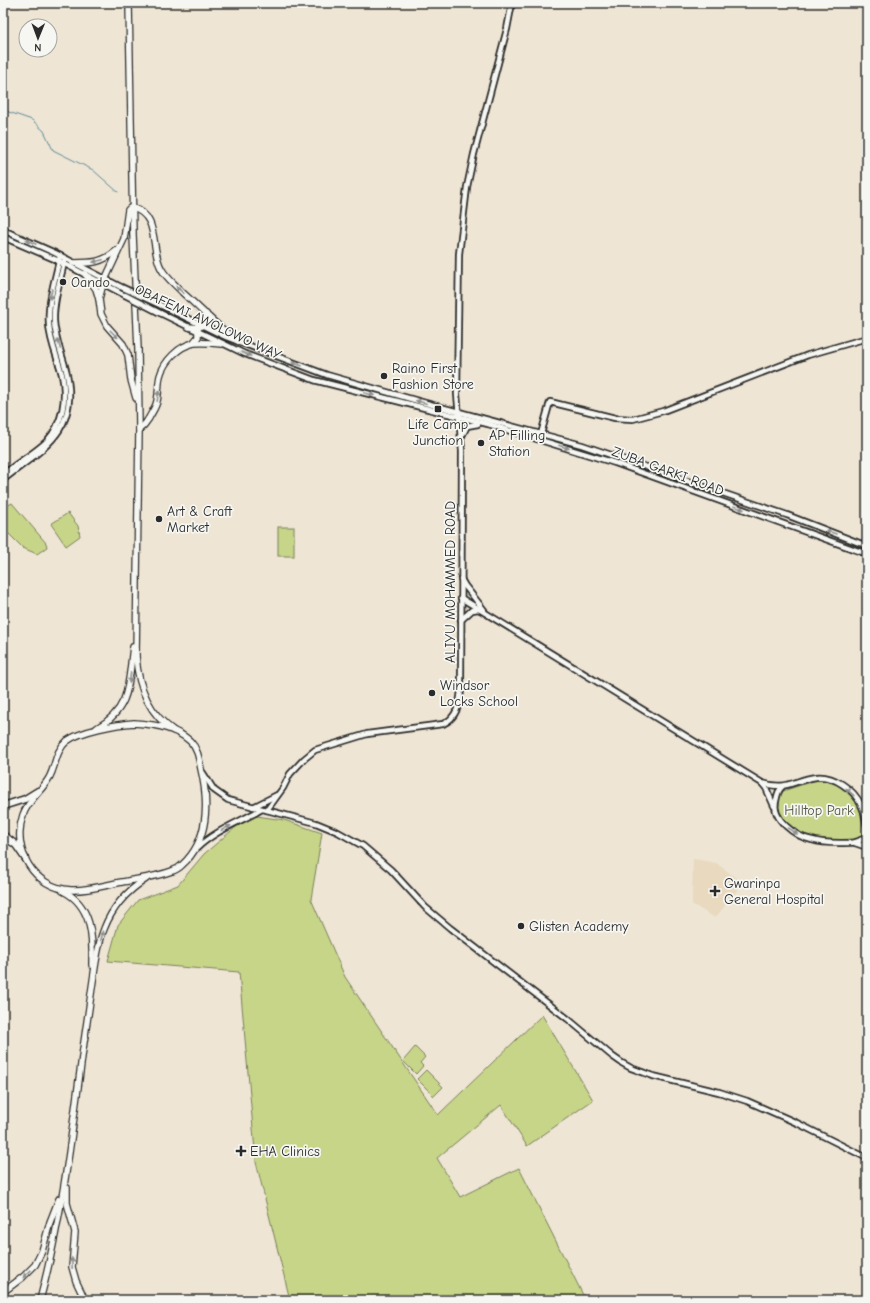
<svg xmlns="http://www.w3.org/2000/svg" width="870" height="1303" font-family="'Comic Neue',sans-serif">
	<rect width="100%" height="100%" fill="#eee5d4"/>
	<filter id="ink" filterUnits="userSpaceOnUse"><feTurbulence type="fractalNoise" baseFrequency=".025" numOctaves="2"/><feDisplacementMap in="SourceGraphic" scale="8" xChannelSelector="R" yChannelSelector="G"/><feConvolveMatrix kernelMatrix="1 2 1 2 8 2 1 2 1" color-interpolation-filters="sRGB"/></filter>
	<g filter="url(#ink)">
		<path fill="#e8d9bf" d="M 693,859 L 716,863 L 743,883 L 715,918 L 692,904 Z"/>
		<g fill="#c7d589" stroke="#79805a">
			<path d="M 12,503 L 46,543 L 47,547 L 37,554 L 23,548 L 3,528 L 3,508 Z"/>
			<path d="M 68,513 L 78,526 L 80,536 L 66,546 L 51,524 Z"/>
			<rect x="278" y="527" width="16" height="29"/>
			<path d="M 816,780 L 833,782 L 848,793 L 859,805 L 864,819 L 865,835 L 855,842 L 822,841 L 807,838 L 790,827 L 777,813 L 776,804 L 780,792 Z"/>
			<path d="M 250,815 L 284,820 L 322,833 L 311,899 L 345,977 L 438,1115 L 542,1015 L 593,1100 L 527,1146 L 501,1105 L 437,1158 L 460,1197 L 519,1168 L 582,1293 L 587,1300 L 290,1300 L 256,1162 L 239,972 L 108,961 L 118,925 L 138,900 L 178,885 L 204,854 Z"/>
			<path d="M 415,1047 L 425,1057 L 420,1063 L 423,1066 L 416,1074 L 403,1061 Z"/>
			<path d="M 426,1070 L 443,1087 L 434,1096 L 417,1079 Z"/>
		</g>
		<g fill="none" stroke-linecap="round" stroke-linejoin="round">
			<path stroke="#608b9b" stroke-width="1" d="M 3,110 L 32,120 L 44,131 L 53,150 L 93,170 L 118,192"/>
			<defs>
				<g id="secondary">
					<path d="M 3,230 L 55,253 L 121,287"/>
					<path d="M 3,237 L 59,261 L 125,295"/>
					<path d="M 160,305 L 226,337 L 327,375 L 422,402 L 582,445 L 787,515 L 867,546"/>
					<path d="M 160,313 L 245,354 L 314,380 L 488,424 L 615,463 L 867,554"/>
					<path d="M 541,434 L 550,402 L 615,418 L 633,419 L 663,411 L 808,355 L 867,338"/>
					<path d="M 462,436 L 467,426 L 478,424"/>
					<path d="M 3,475 C 16,463 35,453 47,441 C 63,423 67,398 62,375 C 58,358 50,342 49,325 C 47,301 56,278 60,256"/>
					<path d="M 3,480 C 41,449 79,433 67,374 C 63,356 55,340 54,321 C 53,300 61,279 65,258"/>
					<path d="M 461,579 L 465,586 L 484,610"/>
					<path d="M 461,598 L 762,783 C 788,791 793,780 816,777 C 833,775 854,789 861,805 C 865,811 865,819 867,826"/>
					<path d="M 461,620 L 472,610 L 479,609"/>
					<path d="M 203,773 L 214,790 L 228,800 L 316,823 L 338,832 L 363,846 L 391,870 L 425,907 L 450,928 L 568,1019 L 612,1056 L 622,1063 L 631,1068 L 653,1076 L 719,1092 L 747,1101 L 797,1123 L 867,1158"/>
					<path d="M 762,783 L 766,788 L 774,806"/>
					<path d="M 782,787 C 778,790 777,796 776,801 C 771,819 796,837 812,840 C 821,843 830,843 840,843 C 851,843 860,844 867,834"/>
					<path d="M 253,807 L 277,795"/>
					<path d="M 267,810 L 283,788 L 290,774 L 304,759 L 315,750 L 367,734 L 443,724 C 457,718 460,703 461,689 L 462,451 L 457,394 L 459,254 L 467,187 L 474,154 L 507,29 L 512,3"/>
					<path d="M 855,843 L 867,847"/>
					<path d="M 197,848 C 216,830 240,822 262,809"/>
				</g>
				<g id="primary">
					<path d="M 129,3 L 133,235 L 138,349 L 139,429 L 136,656 C 138,687 148,713 174,731"/>
					<path d="M 133,208 C 160,216 150,248 161,268 C 166,278 176,285 183,293 C 202,310 219,329 241,343"/>
					<path d="M 73,263 C 92,263 102,263 116,251"/>
					<path d="M 85,274 L 96,289 L 99,299 L 101,314 L 107,326 L 123,344 L 128,355 L 131,380 L 136,398"/>
					<path d="M 99,299 L 103,284 L 124,239 L 128,210 L 130,208 L 133,208"/>
					<path d="M 189,327 C 196,328 201,328 206,322 L 206,314"/>
					<path d="M 193,343 L 198,337 L 198,326"/>
					<path d="M 139,429 C 144,427 146,422 149,418 C 152,412 156,407 157,401 C 159,393 158,384 160,376 C 164,361 179,346 194,343 C 204,342 213,343 222,344"/>
					<path d="M 134,723 C 153,724 176,728 190,741 C 198,749 199,759 201,769 C 209,802 209,841 182,865 C 179,868 176,870 172,871 C 156,877 138,879 122,882 C 105,885 88,891 71,890 C 34,888 11,850 23,815 C 28,800 41,792 49,778 C 56,766 55,751 67,741 C 80,731 117,724 134,723 Z"/>
					<path d="M 97,728 C 132,708 128,682 133,647"/>
					<path d="M 63,891 C 92,905 93,937 92,965"/>
					<path d="M 67,1188 L 67,1203 L 75,1232 L 72,1267 L 76,1281 L 85,1300"/>
					<path d="M 3,1292 L 23,1277 L 35,1265 L 42,1251 L 50,1222 L 59,1199"/>
					<path d="M 40,1300 C 62,1218 72,1133 83,1049 C 87,1022 91,994 95,967 C 97,955 99,941 104,929 C 112,908 127,891 146,879"/>
				</g>
				<g id="highway">
					<path d="M 3,806 L 25,799 L 38,791"/>
					<path d="M 3,835 L 16,845 L 25,858"/>
				</g>
			</defs>
			<use href="#secondary" stroke="#2b2b2b" stroke-width="8"/>
			<use href="#primary" stroke="#2b2b2b" stroke-width="8"/>
			<use href="#highway" stroke="#2b2b2b" stroke-width="9"/>
			<use href="#secondary" stroke="#f6f6f2" stroke-width="4.5"/>
			<use href="#primary" stroke="#f6f6f2" stroke-width="5.5"/>
			<use href="#highway" stroke="#f6f6f2" stroke-width="6"/>
			<defs>
				<g id="secondary-bridge">
					<path d="M 121,287 L 160,305"/>
					<path d="M 125,295 L 160,313"/>
				</g>
			</defs>
			<use href="#secondary-bridge" stroke="#2b2b2b" stroke-width="8" stroke-linecap="butt"/>
			<use href="#secondary-bridge" stroke="#f6f6f2" stroke-width="4.5"/>
		</g>
		<defs><path id="oneway-solid" d="M-6-.8H1V-3.2L6.5 0L1 3.2V.8H-6Z"/></defs>
		<g fill="#90908e">
			<use href="#oneway-solid" transform="translate(31 242) rotate(-156)"/>
			<use href="#oneway-solid" transform="translate(98 261) rotate(166)"/>
			<use href="#oneway-solid" transform="translate(180 290) rotate(-136)"/>
			<use href="#oneway-solid" transform="translate(51 294) rotate(102)"/>
			<use href="#oneway-solid" transform="translate(114 334) rotate(45)"/>
			<use href="#oneway-solid" transform="translate(59 344) rotate(-106)"/>
			<use href="#oneway-solid" transform="translate(246 354) rotate(23)"/>
			<use href="#oneway-solid" transform="translate(297 364) rotate(-160)"/>
			<use href="#oneway-solid" transform="translate(369 394) rotate(15)"/>
			<use href="#oneway-solid" transform="translate(158 396) rotate(-81)"/>
			<use href="#oneway-solid" transform="translate(421 402) rotate(-165)"/>
			<use href="#oneway-solid" transform="translate(564 447) rotate(17)"/>
			<use href="#oneway-solid" transform="translate(739 508) rotate(19)"/>
			<use href="#oneway-solid" transform="translate(831 532) rotate(-159)"/>
			<use href="#oneway-solid" transform="translate(130 678) rotate(97)"/>
			<use href="#oneway-solid" transform="translate(850 792) rotate(-137)"/>
			<use href="#oneway-solid" transform="translate(226 828) rotate(-27)"/>
			<use href="#oneway-solid" transform="translate(793 831) rotate(35)"/>
			<use href="#oneway-solid" transform="translate(102 936) rotate(-75)"/>
			<use href="#oneway-solid" transform="translate(72 1263) rotate(-92)"/>
			<use href="#oneway-solid" transform="translate(27 1274) rotate(137)"/>
		</g>
	</g>
	<g fill="#2b2b2b" stroke="#f6f6f2" stroke-width="1.5">
		<circle cx="63" cy="282" r="4"/>
		<circle cx="384" cy="376" r="4"/>
		<rect x="434" y="405" width="8" height="8" rx="2"/>
		<circle cx="481" cy="443" r="4"/>
		<circle cx="159" cy="519" r="4"/>
		<circle cx="432" cy="693" r="4"/>
		<path d="M713 885h4v4h4v4h-4v4h-4v-4h-4v-4h4z"/>
		<circle cx="521" cy="926" r="4"/>
		<path d="M239 1145h4v4h4v4h-4v4h-4v-4h-4v-4h4z"/>
	</g>
	<g text-anchor="middle" dominant-baseline="central" stroke-width="3.5" stroke-linejoin="round" paint-order="stroke">
		<g font-size="14" fill="#2b2b2b" stroke="#f6f6f2" text-anchor="start">
			<text x="71" y="282">Oando</text>
			<text x="392" y="368">Raino First<tspan x="392" dy="16">Fashion Store</tspan></text>
			<text x="438" y="424" text-anchor="middle">Life Camp<tspan x="438" dy="16">Junction</tspan></text>
			<text x="489" y="435">AP Filling<tspan x="489" dy="16">Station</tspan></text>
			<text x="167" y="511">Art &amp; Craft<tspan x="167" dy="16">Market</tspan></text>
			<text x="440" y="685">Windsor<tspan x="440" dy="16">Locks School</tspan></text>
			<text x="724" y="883">Gwarinpa<tspan x="724" dy="16">General Hospital</tspan></text>
			<text x="529" y="926">Glisten Academy</text>
			<text x="250" y="1151">EHA Clinics</text>
		</g>
		<g font-size="14" fill="#2b2b2b" stroke="#f6f6f2">
			<text transform="translate(208 322) rotate(25)">OBAFEMI AWOLOWO WAY</text>
			<text transform="translate(668 471) rotate(20)">ZUBA GARKI ROAD</text>
			<text transform="translate(450 582) rotate(-90)">ALIYU MOHAMMED ROAD</text>
		</g>
		<g font-size="14" fill="#525642" stroke="#f6f6f2">
			<text x="819" y="810">Hilltop Park</text>
		</g>
	</g>
	<rect width="870" height="1303" fill="none" stroke="#f6f6f2" stroke-width="16"/>
	<rect x="8" y="8" width="854" height="1287" fill="none" stroke="#2b2b2b" stroke-width="1.5" filter="url(#ink)"/>
	<g transform="translate(38 38) rotate(181)"><circle r="19" fill="#f6f6f2" stroke="#a5a5a2"/>
	<path d="M0-3L7 15L0 10L-7 15Z" fill="#2b2b2b"/>
	<text y="-6" font-size="11" font-weight="bold" text-anchor="middle" fill="#2b2b2b">N</text>
	</g>
</svg>
